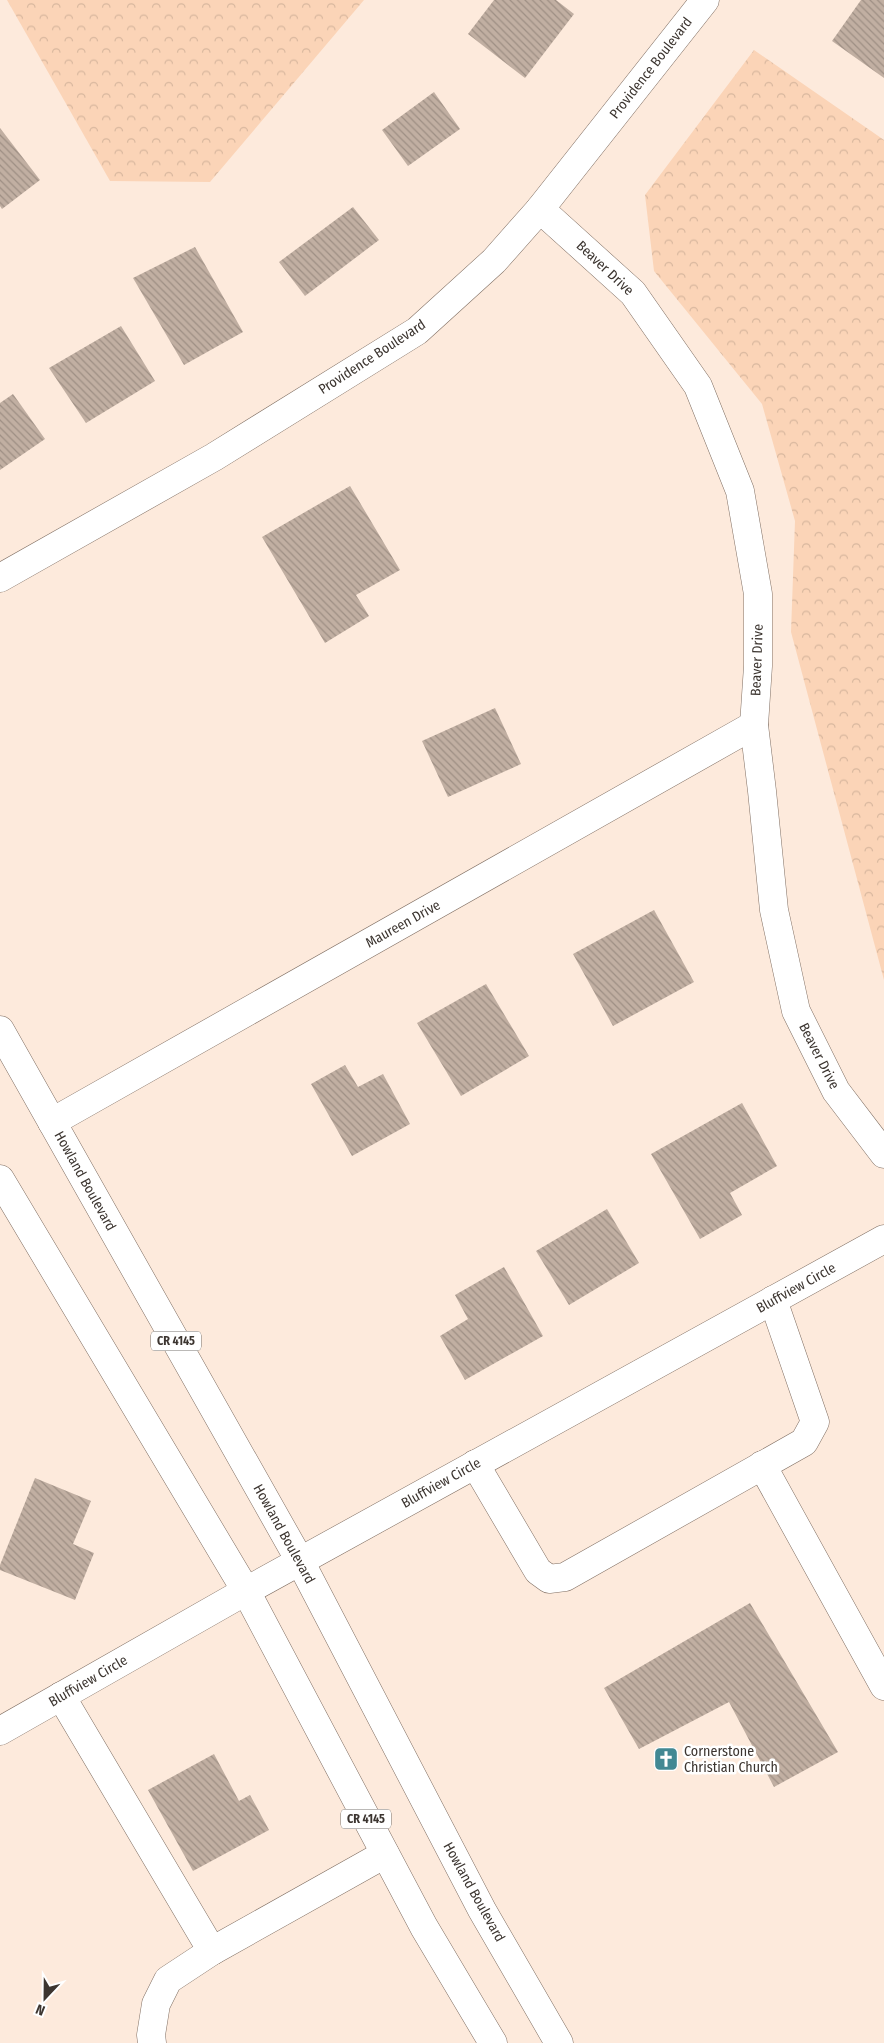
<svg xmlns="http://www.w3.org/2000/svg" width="884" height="2043" font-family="'Fira Sans Condensed',sans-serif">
	<defs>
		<pattern id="forest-crowns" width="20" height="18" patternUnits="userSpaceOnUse" patternTransform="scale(1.25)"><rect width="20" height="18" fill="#fbd4b7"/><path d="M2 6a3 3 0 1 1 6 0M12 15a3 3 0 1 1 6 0" fill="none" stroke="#d8b79e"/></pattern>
		<pattern id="building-back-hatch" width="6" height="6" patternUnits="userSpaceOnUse" patternTransform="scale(1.25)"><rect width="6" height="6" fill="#c1afa2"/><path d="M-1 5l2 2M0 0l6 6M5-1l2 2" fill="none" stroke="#9e8f84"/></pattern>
	</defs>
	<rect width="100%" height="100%" fill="#fdeadc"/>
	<g fill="url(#forest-crowns)">
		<path d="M 7,0 L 364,0 L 210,182 L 110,181 Z"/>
		<path d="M 754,50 L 884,140 L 884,980 L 791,632 L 795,521 L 762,404 L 654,271 L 645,195 Z"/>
	</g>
	<g fill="url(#building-back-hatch)">
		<path d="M 494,0 L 556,0 L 574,14 L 525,78 L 468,34 Z"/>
		<path d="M 861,0 L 884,0 L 884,78 L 832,41 Z"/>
		<path d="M 434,92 L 460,129 L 408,166 L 382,130 Z"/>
		<path d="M 0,128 L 40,180 L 2,209 L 0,206 Z"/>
		<path d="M 353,207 L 379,240 L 305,296 L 279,262 Z"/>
		<path d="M 195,247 L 243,332 L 184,365 L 133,278 Z"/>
		<path d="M 121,326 L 155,381 L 86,423 L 49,368 Z"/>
		<path d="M 13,394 L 45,439 L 0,470 L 0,403 Z"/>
		<path d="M 350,486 L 400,570 L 356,595 L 369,616 L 325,643 L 262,537 Z"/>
		<path d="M 495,708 L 521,764 L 448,797 L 422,741 Z"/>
		<path d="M 654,910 L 694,982 L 613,1026 L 573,954 Z"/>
		<path d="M 486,984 L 529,1056 L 461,1096 L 417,1023 Z"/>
		<path d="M 345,1065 L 358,1087 L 383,1074 L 410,1124 L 352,1156 L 311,1084 Z"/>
		<path d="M 742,1103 L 777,1166 L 730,1193 L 742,1215 L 700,1239 L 651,1154 Z"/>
		<path d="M 607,1209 L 639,1263 L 569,1305 L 536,1251 Z"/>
		<path d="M 504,1267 L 543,1336 L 465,1380 L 440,1336 L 468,1319 L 455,1295 Z"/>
		<path d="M 35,1478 L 91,1501 L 73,1544 L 94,1553 L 75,1600 L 0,1570 L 0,1565 Z"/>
		<path d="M 750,1603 L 838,1752 L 774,1787 L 729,1702 L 639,1749 L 604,1688 Z"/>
		<path d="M 214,1754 L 239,1801 L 250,1795 L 269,1830 L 193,1871 L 148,1790 Z"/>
	</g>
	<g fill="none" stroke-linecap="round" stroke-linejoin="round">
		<defs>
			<g id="minor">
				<path d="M 540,209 L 633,293 L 698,386 L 740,491 L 758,594 L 758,666 L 754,725 L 762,791 L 774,910 L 796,1011 L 836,1091 L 884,1154"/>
				<path d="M 52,1122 L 754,725"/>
				<path d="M 475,1464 L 538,1571 L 549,1579 L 565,1577 L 804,1442 L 815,1422 L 773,1300"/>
				<path d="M 762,1465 L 884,1686"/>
				<path d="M 61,1696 L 212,1951"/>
				<path d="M 0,1731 L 246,1591 L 884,1239"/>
				<path d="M 152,2043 L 151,2035 L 156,2004 L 168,1980 L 212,1951 L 385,1854"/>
			</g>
			<g id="major">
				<path d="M 0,578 L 214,457 L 417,331 L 494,261 L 540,209 L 705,0"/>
				<path d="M 0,1030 L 300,1561 L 482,1910 L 559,2043"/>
				<path d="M 0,1179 L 246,1591 L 424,1927 L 493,2043"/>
			</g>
		</defs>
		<use href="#minor" stroke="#806f63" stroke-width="29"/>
		<use href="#major" stroke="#806f63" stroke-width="29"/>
		<use href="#minor" stroke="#fff" stroke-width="28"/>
		<use href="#major" stroke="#fff" stroke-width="28"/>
	</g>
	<defs>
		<symbol id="church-square" viewBox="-11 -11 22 22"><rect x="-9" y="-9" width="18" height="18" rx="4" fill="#428893" stroke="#fff"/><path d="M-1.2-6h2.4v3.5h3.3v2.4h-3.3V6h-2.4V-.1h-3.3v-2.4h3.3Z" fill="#fff"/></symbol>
	</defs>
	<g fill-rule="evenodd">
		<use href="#church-square" x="652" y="1745" width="28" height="28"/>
	</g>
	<g text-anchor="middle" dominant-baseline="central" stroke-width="5" stroke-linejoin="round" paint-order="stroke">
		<g fill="#fff" stroke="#76726e" stroke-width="1">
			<rect x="151" y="1331.5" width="50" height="19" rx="4"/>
			<rect x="341" y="1809.5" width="50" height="19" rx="4"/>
		</g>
		<g font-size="12" font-weight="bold" fill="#3c3530">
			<text x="176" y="1341">CR 4145</text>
			<text x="366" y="1819">CR 4145</text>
		</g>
		<g font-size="14" fill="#3c3530" stroke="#fff">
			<text transform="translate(651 68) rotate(-52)">Providence Boulevard</text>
			<text transform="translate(605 268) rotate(43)">Beaver Drive</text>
			<text transform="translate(372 357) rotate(-33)">Providence Boulevard</text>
			<text transform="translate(757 660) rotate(-88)">Beaver Drive</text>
			<text transform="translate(403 924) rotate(-29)">Maureen Drive</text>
			<text transform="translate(819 1056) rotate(63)">Beaver Drive</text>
			<text transform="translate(85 1181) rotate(61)">Howland Boulevard</text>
			<text transform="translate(796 1288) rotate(-29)">Bluffview Circle</text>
			<text transform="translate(441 1483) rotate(-29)">Bluffview Circle</text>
			<text transform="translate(284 1534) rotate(61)">Howland Boulevard</text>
			<text transform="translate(88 1681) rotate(-30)">Bluffview Circle</text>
			<text transform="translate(474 1892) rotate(61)">Howland Boulevard</text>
		</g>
		<g font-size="14" fill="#3c3530" stroke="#fff" text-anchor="start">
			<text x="684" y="1751">Cornerstone<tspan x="684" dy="16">Christian Church</tspan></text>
		</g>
	</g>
	<g transform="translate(45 1998) rotate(202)" stroke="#ffffff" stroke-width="4" paint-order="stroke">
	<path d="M0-4L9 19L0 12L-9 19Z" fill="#3c3530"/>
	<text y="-8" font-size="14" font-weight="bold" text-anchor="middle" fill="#3c3530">N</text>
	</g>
</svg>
